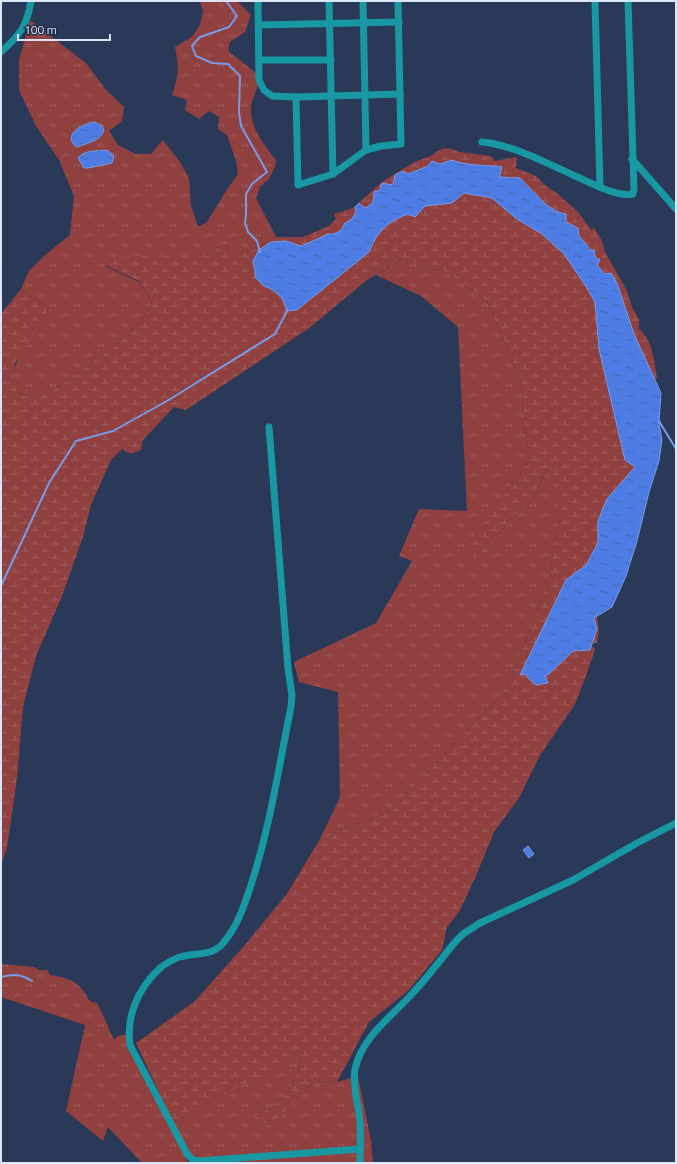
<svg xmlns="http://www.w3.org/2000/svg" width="677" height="1164" font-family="'Titillium Web',sans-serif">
	<defs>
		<pattern id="grass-tufts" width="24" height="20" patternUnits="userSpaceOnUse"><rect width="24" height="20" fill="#90403e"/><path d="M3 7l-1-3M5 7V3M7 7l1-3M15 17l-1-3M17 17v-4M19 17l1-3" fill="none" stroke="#9f5c5b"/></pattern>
		<pattern id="wetland-marsh" width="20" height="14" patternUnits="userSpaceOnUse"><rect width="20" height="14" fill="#90403e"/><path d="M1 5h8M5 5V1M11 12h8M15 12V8" fill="none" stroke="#9f5c5b"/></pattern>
		<pattern id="water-ripples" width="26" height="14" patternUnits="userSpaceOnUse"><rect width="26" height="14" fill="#4c7ce4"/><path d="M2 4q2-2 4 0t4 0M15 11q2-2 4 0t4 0" fill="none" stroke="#4869ae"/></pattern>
	</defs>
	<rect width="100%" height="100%" fill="#2a3957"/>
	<g fill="url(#grass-tufts)">
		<path d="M 200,1 L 237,1 L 251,15 L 245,32 L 230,42 L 228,51 C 233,55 254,70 257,75 C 262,84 251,98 251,108 C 250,128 264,145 276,160 L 275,167 L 269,179 L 260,187 L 256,198 L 276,237 L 256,249 L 236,253 L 220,244 L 212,253 L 105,266 L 139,282 L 152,302 L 146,314 L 119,343 L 67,381 L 47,394 L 24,396 L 15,389 L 14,370 L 38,302 L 21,289 L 29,271 L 44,256 L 70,235 L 74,196 L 59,160 L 36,126 L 19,90 L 19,60 L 30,20 L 49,35 L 86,63 L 106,90 L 124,107 L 122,121 L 109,131 L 118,145 L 135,154 L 151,154 L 163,140 L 180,162 L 189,178 L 191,206 L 198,227 L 207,222 L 226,191 L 238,174 L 236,161 L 227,135 L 218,129 L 219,117 L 209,111 L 199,119 L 185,110 L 187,100 L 172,95 C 179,77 179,65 175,47 L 192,37 L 200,25 L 203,11 Z"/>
		<path d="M 401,259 L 447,272 L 487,301 L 520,378 L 529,461 L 507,491 L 485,556 L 511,517 L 530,504 L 548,468 L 559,478 L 559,520 L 550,572 L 544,592 L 514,672 L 500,696 L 393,809 L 319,841 L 340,797 L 338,692 L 299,682 L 294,662 L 376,623 L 412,561 L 399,556 L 419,509 L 467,511 L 458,327 L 421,296 L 376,275 Z"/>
		<path d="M 1,964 L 34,967 L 39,970 L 47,970 L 50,975 C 68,978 77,980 87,996 L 87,998 L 93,1003 L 96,1002 C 104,1014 107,1027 114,1039 L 120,1035 L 129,1035 L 130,1045 L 188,1163 L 142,1163 L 108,1127 L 103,1141 L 66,1111 L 85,1025 L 1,997 Z"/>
		<path d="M 304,1051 L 291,1089 L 270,1108 L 252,1118 L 271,1126 L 315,1081 L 337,1082 L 358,1076 L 371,1141 L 373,1163 L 192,1163 L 173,1123 Z"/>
	</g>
	<path fill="url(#wetland-marsh)" d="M 445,148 L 452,149 L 459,152 L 491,156 L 495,161 L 517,157 L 516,168 L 536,176 L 546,186 L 558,194 L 579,213 L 591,230 L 594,228 L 601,239 L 605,252 L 627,291 L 632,307 L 639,320 L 639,329 C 653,341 654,360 657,378 L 648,386 L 647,450 L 605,608 L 597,616 L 599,631 L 597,643 L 590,643 L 595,650 L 584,681 L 575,704 L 539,757 L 519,798 L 494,832 L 476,876 L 459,912 L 447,927 L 442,950 L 408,991 L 369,1022 L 337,1082 L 315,1081 L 271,1126 L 252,1118 L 270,1108 L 291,1089 L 304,1052 L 173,1123 L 136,1043 L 195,1001 L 244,946 L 286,895 L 319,841 L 393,809 L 500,696 L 514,672 L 544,592 L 550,572 L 559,520 L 559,478 L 547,469 L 530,504 L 511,517 L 485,556 L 470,558 L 471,540 L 529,461 L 520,378 L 487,301 L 447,272 L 401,259 L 367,280 L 308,329 L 186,410 L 174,407 L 143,440 L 141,450 L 131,454 L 122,449 L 111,460 L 91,505 L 83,537 L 62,596 L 36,656 L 23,707 L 17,778 L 7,848 L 1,865 L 1,314 L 21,289 L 38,302 L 48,311 L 15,363 L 14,370 L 16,390 L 24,396 L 47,394 L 67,381 L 119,343 L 146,314 L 152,302 L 139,281 L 94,260 L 149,255 L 185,256 L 212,253 L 223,241 L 227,242 L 228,248 L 236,253 L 256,249 L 276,237 L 303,237 L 329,226 L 336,219 L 334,214 L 353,208 L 382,182 L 396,173 L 417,161 L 433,155 L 437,151 Z"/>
	<g fill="url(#water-ripples)" stroke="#779cea">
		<path d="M 95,122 L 102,126 L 104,130 C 101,141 87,143 77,147 C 61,136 82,123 95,122 Z"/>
		<path d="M 107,150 L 114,156 L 112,163 L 88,168 L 84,168 L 78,158 C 84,150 98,151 107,150 Z"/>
		<path d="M 452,160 C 465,166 488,165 502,167 L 499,177 L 520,178 C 532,189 548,212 566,214 L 566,222 L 578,228 L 579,236 L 591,250 L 594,250 L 595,257 L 600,260 L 597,265 L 605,274 L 611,273 L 617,283 L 634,334 L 661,393 L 659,423 L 662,440 L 659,461 L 649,492 L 637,541 L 626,576 L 612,607 L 594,618 L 597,629 L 590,650 L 573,651 L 549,674 L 545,676 L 548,683 L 536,685 L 529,679 L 526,674 L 520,675 L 566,580 L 586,565 L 598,543 L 598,521 L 607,499 L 635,467 L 625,460 L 599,349 L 595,302 L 585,285 L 564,254 L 542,234 L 517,219 L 492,198 L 464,193 L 452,203 L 425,206 L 415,217 L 407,214 C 386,224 378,230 369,252 L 297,310 L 287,311 L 282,298 L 273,290 L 264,286 L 256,278 L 253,261 L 259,250 L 271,242 L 286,241 L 301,246 L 322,237 L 327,234 L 335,234 L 341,230 L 345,223 L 353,218 L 356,211 L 355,207 L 359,203 L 365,208 C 373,205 374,200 374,192 L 380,190 L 381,184 L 385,183 L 390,185 L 393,184 L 395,175 L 403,171 L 408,174 L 428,166 L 432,161 L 440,164 Z"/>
		<path d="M 528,846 L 534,854 L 529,858 L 523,850 Z"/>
	</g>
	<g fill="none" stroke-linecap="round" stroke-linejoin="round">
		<g stroke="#779cea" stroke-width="2">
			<path d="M 226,1 L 237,16 L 229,27 L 200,37 L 192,46 L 196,56 L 212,63 L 228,64 L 240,76 L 239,112 L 241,126 L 267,172 L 252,184 L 246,194 L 246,214 L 245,223 L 248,232 L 257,241 L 260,252"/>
			<path d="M 659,421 L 676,449"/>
			<path d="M 1,586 L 49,483 L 76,441 L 113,431 L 167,401 L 275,334 L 287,311 L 287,309"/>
			<path d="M 1,977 C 14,974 21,974 32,981"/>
		</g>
		<g stroke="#1798a3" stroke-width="7">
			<path d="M 258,1 L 259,80 L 264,90 L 272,96 L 296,97 L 400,94"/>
			<path d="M 329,1 L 333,174"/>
			<path d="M 363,1 L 366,150"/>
			<path d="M 595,1 L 600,187"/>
			<path d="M 259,25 L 399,22"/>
			<path d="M 1,52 C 20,35 27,26 31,1"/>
			<path d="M 259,60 L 331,60"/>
			<path d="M 296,97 L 298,185 L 333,174 L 366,150 L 381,146 L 401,144 L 398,1"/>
			<path d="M 482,142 C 513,145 547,163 575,176 C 590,182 617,198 633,194 L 634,189 L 628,1"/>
			<path d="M 632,159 L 676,209"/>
			<path d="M 269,427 L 288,668 L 292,695 L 291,707 C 279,766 270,827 251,885 C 244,906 238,925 224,942 C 213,957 196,952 180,957 C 173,959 165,964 159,969 C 138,989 126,1016 130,1045 L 187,1154 L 193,1160 L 199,1161 L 360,1149"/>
			<path d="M 360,1163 C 360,1150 361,1136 360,1123 C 359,1107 352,1085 355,1069 C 362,1037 391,1017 411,995 C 427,978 441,959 456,941 L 463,934 L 480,923 L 573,880 L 637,843 L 676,823"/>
		</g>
	</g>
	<rect width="677" height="1164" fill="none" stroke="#dce6f9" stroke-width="4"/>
	<path d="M18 34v6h92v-6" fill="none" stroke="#dce6f9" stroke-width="2"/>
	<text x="24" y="34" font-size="12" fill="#dce6f9" stroke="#212f4c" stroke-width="3" paint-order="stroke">100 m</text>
</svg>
